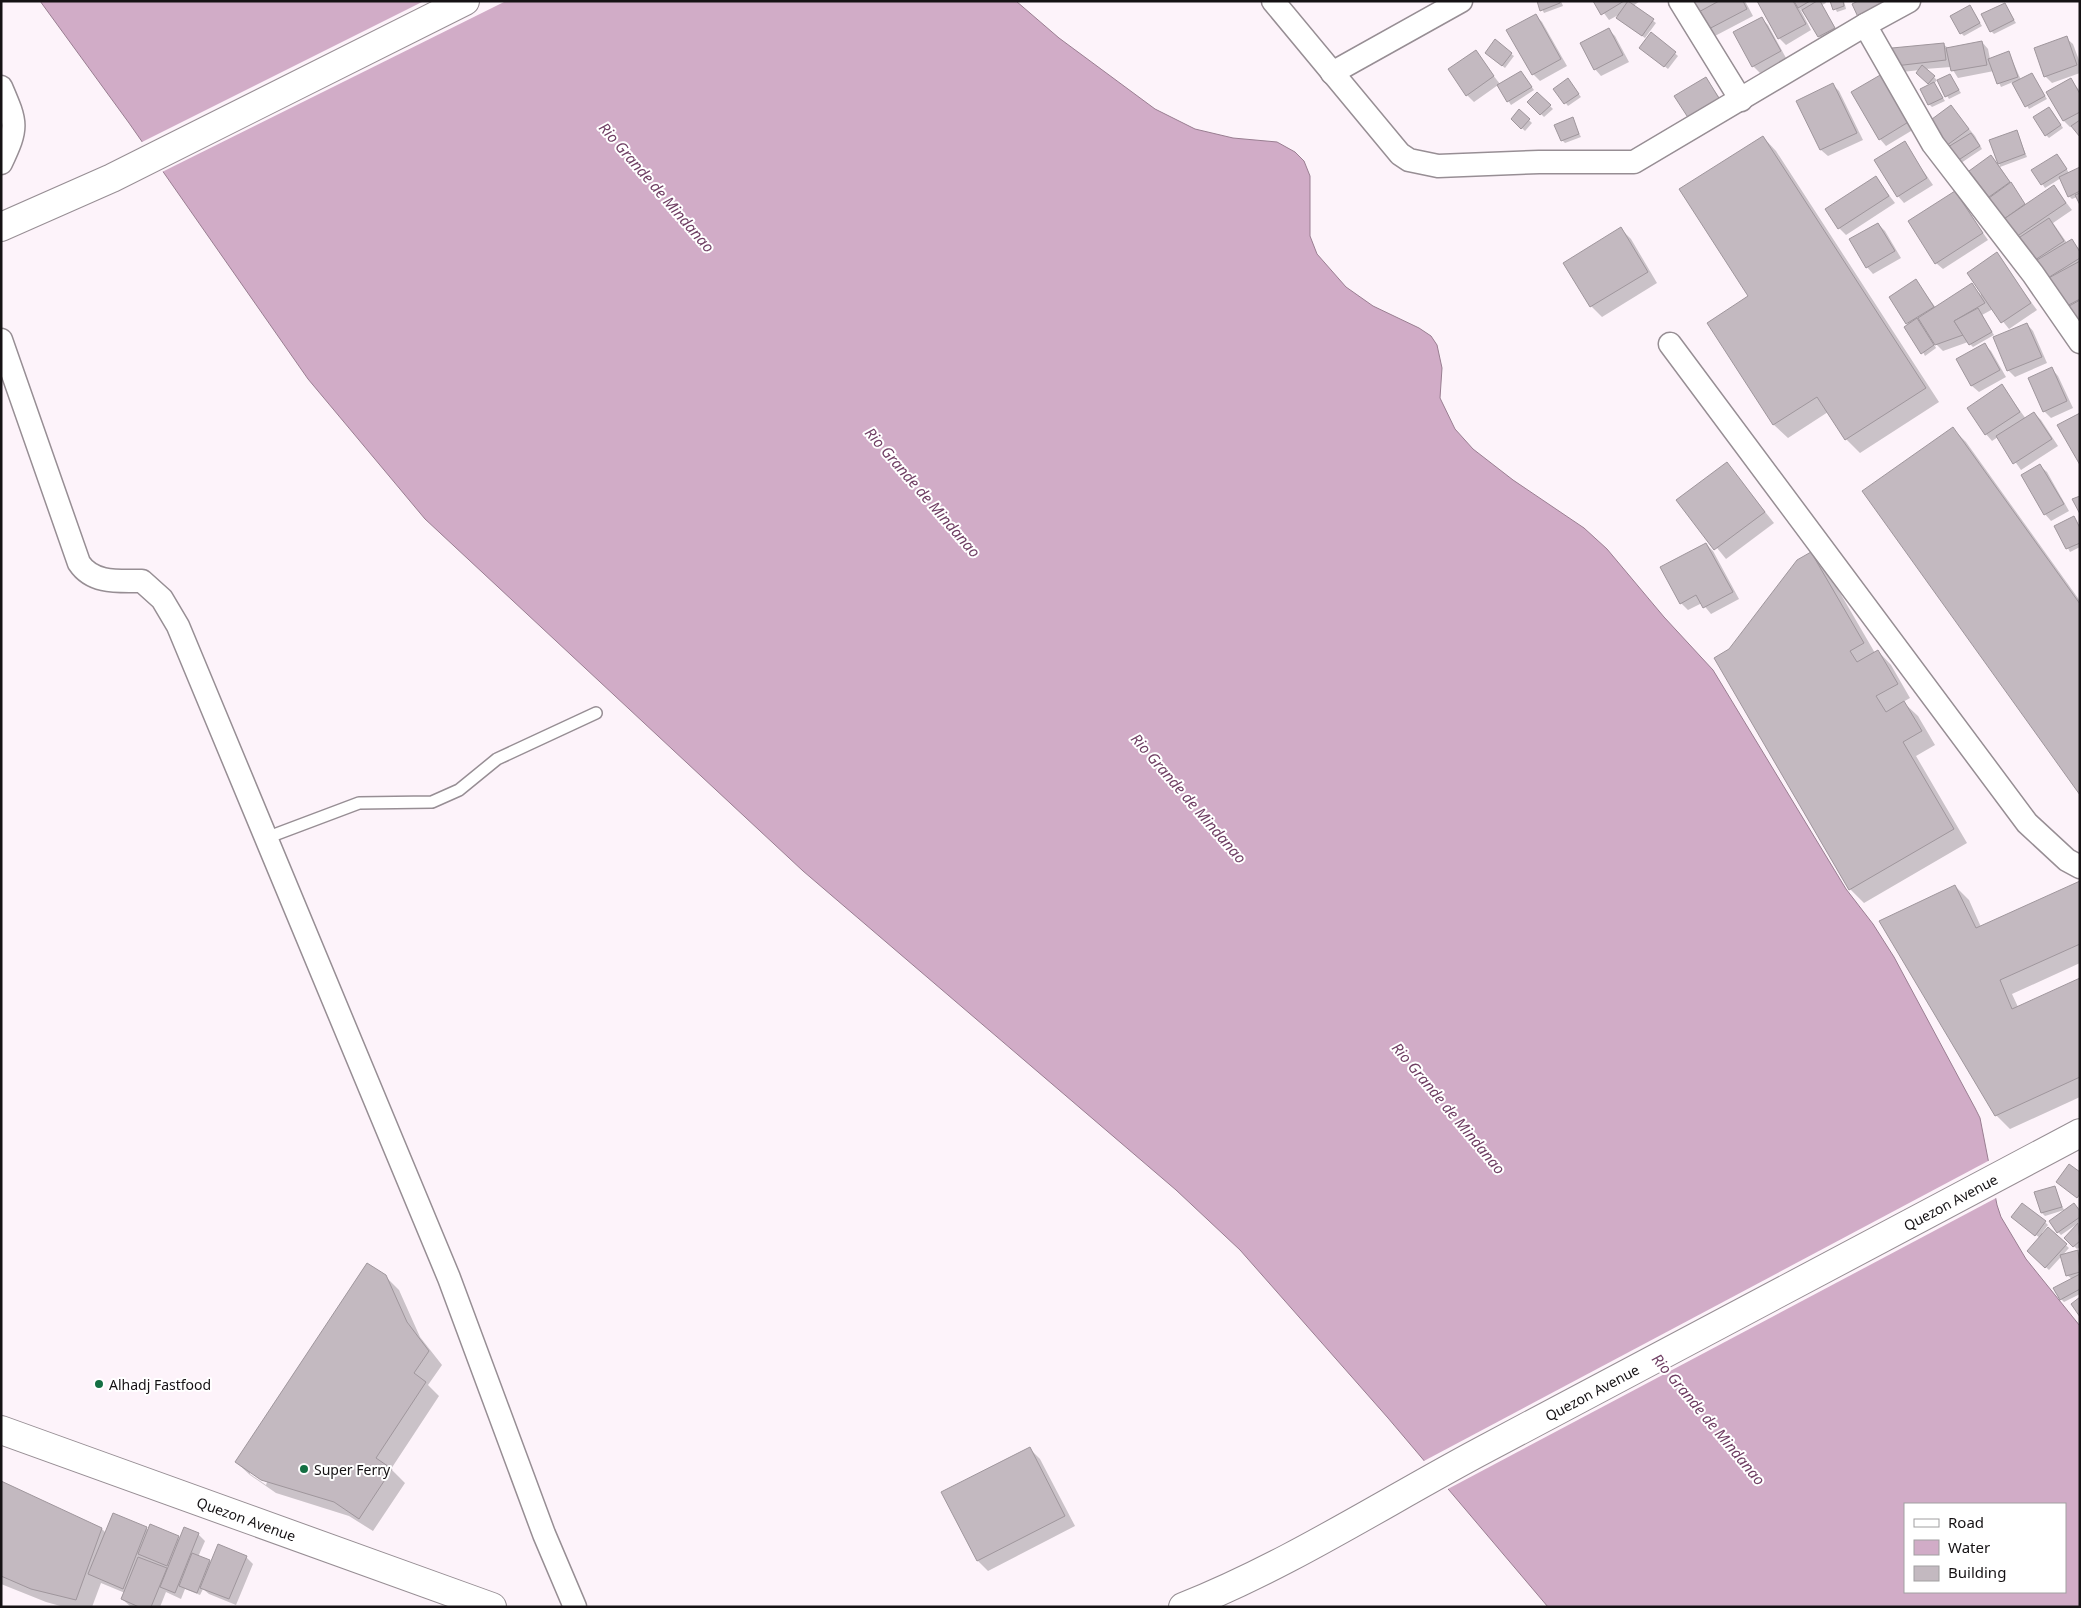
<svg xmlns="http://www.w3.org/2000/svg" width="2081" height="1608" font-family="'Noto Sans',sans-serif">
	<rect width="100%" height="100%" fill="#fdf3fa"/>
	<path fill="#d1acc7" stroke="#997e91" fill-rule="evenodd" d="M 40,1 L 1016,1 L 1059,38 L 1155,109 L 1195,129 L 1233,138 L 1277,142 L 1295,152 L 1304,161 L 1310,176 L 1310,236 L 1317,254 L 1346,287 L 1373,306 L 1419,328 L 1431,336 L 1437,345 L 1442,368 L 1440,398 L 1455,429 L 1473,449 L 1513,480 L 1584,528 L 1607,549 L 1664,617 L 1713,670 L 1846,889 L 1873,924 L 1894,957 L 1975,1108 L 1980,1118 L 1997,1205 L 2001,1217 L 2026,1259 L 2080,1326 L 2080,1607 L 1548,1607 L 1388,1418 L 1240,1250 L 1176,1190 L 803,871 L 425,519 L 308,379 L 129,123 ZM 1905,1504 L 2065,1504 L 2065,1592 L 1905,1592 Z"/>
	<g fill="#fdf3fa">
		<path d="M 424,1 L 506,1 L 160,173 L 140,143 Z"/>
		<path d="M 1990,1160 L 1998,1197 L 1446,1490 L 1422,1462 Z"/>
	</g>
	<g fill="#0003" fill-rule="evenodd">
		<path d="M 1538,1 L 1561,1 L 1563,6 L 1544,13 Z"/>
		<path d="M 1595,1 L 1640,1 L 1633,6 L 1656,23 L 1645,38 L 1621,21 L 1622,13 L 1609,20 Z"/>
		<path d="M 1686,1 L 1745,1 L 1753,16 L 1713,37 Z"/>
		<path d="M 1759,1 L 1825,1 L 1826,3 L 1822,5 L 1837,31 L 1822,40 L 1799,7 L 1811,30 L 1786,45 L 1779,38 Z"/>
		<path d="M 1832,1 L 1844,1 L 1846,9 L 1837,12 Z"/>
		<path d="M 2004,4 L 2016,23 L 1994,34 L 1991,31 Z"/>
		<path d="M 1970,7 L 1982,26 L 1964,36 L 1961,33 Z"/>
		<path d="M 1536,16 L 1542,22 L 1567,66 L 1540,81 L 1533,74 Z"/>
		<path d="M 1762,19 L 1768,25 L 1786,58 L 1760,73 L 1753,66 Z"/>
		<path d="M 1609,30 L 1615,36 L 1629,62 L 1601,76 L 1595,69 Z"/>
		<path d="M 1652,34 L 1678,56 L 1668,69 L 1644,50 Z"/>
		<path d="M 2066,38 L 2073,44 L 2080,63 L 2080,73 L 2052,83 L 2045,76 Z"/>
		<path d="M 1982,42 L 1988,49 L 1990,59 L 2009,53 L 2021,80 L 2032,74 L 2047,99 L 2029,109 L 2013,82 L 2001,87 L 1994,71 L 1958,78 L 1951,67 L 1925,69 L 1937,80 L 1934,84 L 1945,101 L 1932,107 L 1929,104 L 1931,85 L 1917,73 L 1920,70 L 1902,72 L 1896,65 L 1943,44 L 1948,48 Z"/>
		<path d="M 1475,52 L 1500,84 L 1521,72 L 1534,90 L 1511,105 L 1498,85 L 1474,102 L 1467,95 Z"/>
		<path d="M 1511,54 L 1514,56 L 1505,68 L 1489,55 Z"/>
		<path d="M 1950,75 L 1961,93 L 1949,99 L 1938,81 Z"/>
		<path d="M 1882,76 L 1916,128 L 1886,146 L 1880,139 Z"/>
		<path d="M 1706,78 L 1726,107 L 1696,125 Z"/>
		<path d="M 2070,79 L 2080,91 L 2080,135 L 2073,126 L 2070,127 L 2064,121 Z"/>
		<path d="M 1570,83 L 1581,97 L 1568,106 L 1555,89 Z"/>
		<path d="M 1833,85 L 1839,91 L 1863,140 L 1828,156 L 1821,150 L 1798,102 Z"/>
		<path d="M 1538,94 L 1553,109 L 1544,117 L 1529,102 Z"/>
		<path d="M 1951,107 L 1975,136 L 1982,149 L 1961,163 L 1947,145 Z"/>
		<path d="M 1519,111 L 1532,123 L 1525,131 L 1512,119 Z"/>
		<path d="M 2052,111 L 2063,128 L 2049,138 L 2046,135 Z"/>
		<path d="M 1572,119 L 1581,137 L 1565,143 L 1562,140 Z"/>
		<path d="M 2017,132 L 2027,157 L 2000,167 L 2026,206 L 2054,187 L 2072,210 L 2053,223 L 2067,243 L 2071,240 L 2080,250 L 2080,338 L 1990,196 L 1991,157 L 2000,166 L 1991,141 Z"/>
		<path d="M 1763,137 L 1776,151 L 1939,402 L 1860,453 L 1846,439 L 1828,412 L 1788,438 L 1774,425 L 1709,323 L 1750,297 Z"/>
		<path d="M 1904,143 L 1933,185 L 1904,203 L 1898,196 Z"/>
		<path d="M 2060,158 L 2069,173 L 2080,168 L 2080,202 L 2077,197 L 2072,199 L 2069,196 L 2061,178 L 2045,188 L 2033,170 Z"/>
		<path d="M 1876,178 L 1895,203 L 1846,235 L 1839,228 Z"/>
		<path d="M 1955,193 L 1988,240 L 1943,269 L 1936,263 Z"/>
		<path d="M 1878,224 L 1885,231 L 1901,258 L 1873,274 L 1867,267 Z"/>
		<path d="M 1621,229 L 1631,239 L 1657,283 L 1602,317 L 1591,306 L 1564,263 Z"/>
		<path d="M 1996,254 L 2037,310 L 2009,329 L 1993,309 L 1982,315 L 1994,335 L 1973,347 L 1968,342 L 1943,351 L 1932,340 L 1936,348 L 1925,356 L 1909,325 L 1891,297 L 1916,281 L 1936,308 L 1972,285 L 1981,295 Z"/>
		<path d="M 2027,324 L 2033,331 L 2047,363 L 2015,377 L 2008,370 Z"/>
		<path d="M 1985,345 L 1991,351 L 2006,377 L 1979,392 L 1972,386 L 1958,360 Z"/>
		<path d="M 2052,369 L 2058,376 L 2073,408 L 2051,418 L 2044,411 Z"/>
		<path d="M 2002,386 L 2026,419 L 2034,413 L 2041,420 L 2058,446 L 2021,470 L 1998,437 L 1992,441 L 1986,434 Z"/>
		<path d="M 1952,428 L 1966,442 L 2080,601 L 2080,793 Z"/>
		<path d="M 1727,464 L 1774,523 L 1726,559 L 1678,500 Z"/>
		<path d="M 2040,466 L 2047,472 L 2069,511 L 2051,521 L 2045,514 Z"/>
		<path d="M 2073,517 L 2080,527 L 2080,547 L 2070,552 L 2056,526 Z"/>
		<path d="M 1706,544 L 1713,551 L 1739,599 L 1711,614 L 1702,603 L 1688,610 L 1681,603 Z"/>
		<path d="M 1811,553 L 1825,567 L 1875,653 L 1878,651 L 1891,665 L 1910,698 L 1903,702 L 1918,716 L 1935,745 L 1916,756 L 1967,843 L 1864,903 L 1850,889 L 1715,658 L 1730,650 Z"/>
		<path d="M 2080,882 L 2080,963 L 2012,994 L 2018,1007 L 2080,979 L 2080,1097 L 2010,1129 L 1996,1115 L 1955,886 L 1969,900 L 1981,927 Z"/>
		<path d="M 2054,1187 L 2064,1210 L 2045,1216 L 2042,1213 Z"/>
		<path d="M 2080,1211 L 2080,1222 L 2061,1235 L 2058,1232 Z"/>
		<path d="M 2016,1220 L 2045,1222 L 2048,1225 L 2042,1233 L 2043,1235 L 2048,1229 L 2069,1248 L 2049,1270 L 2028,1251 L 2040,1238 Z"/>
		<path d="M 2078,1224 L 2080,1247 L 2077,1249 L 2065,1238 Z"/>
		<path d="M 2078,1252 L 2080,1254 L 2080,1294 L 2064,1302 L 2061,1299 L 2072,1279 L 2067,1275 Z"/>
		<path d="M 385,1276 L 399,1290 L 420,1337 L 442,1365 L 428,1385 L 439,1396 L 391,1469 L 405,1483 L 373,1531 L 349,1516 L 276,1493 L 250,1475 L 236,1462 ZM 250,1471 L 267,1482 L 266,1485 L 250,1474 Z"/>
		<path d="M 1029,1448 L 1040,1459 L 1075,1526 L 988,1571 L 978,1561 Z"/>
		<path d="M 1,1482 L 102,1529 L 106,1533 L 113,1515 L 149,1530 L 180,1539 L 198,1534 L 205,1541 L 198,1557 L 212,1563 L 246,1557 L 253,1564 L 236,1605 L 209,1594 L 203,1589 L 200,1595 L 185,1589 L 181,1599 L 166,1592 L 160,1607 L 131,1607 L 122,1599 L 125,1593 L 101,1583 L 92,1607 L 64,1607 L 46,1602 L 1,1584 Z"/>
	</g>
	<g fill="#c3b9c0" stroke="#9f969c">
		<path d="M 1537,1 L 1560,1 L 1560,3 L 1540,11 Z"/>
		<path d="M 1593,1 L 1624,1 L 1601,15 Z"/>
		<path d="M 1628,1 L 1654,19 L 1642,36 L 1616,18 Z"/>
		<path d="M 1719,1 L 1743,1 L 1747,9 L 1705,31 L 1695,14 Z"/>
		<path d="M 1757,1 L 1793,1 L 1806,24 L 1778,39 Z"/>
		<path d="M 1794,1 L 1810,1 L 1798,8 Z"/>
		<path d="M 1817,1 L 1820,1 L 1835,28 L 1818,37 L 1802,10 Z"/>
		<path d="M 1830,1 L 1843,1 L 1844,6 L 1833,10 Z"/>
		<path d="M 1858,1 L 1884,1 L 1885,4 L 1858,17 L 1852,4 Z"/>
		<path d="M 2005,3 L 2014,20 L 1990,32 L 1981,14 Z"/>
		<path d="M 1970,5 L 1980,23 L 1960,34 L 1950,16 Z"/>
		<path d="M 1536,14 L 1561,59 L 1532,75 L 1506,30 Z"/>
		<path d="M 1762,17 L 1781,51 L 1752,67 L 1733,32 Z"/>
		<path d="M 1609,28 L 1623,55 L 1594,70 L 1580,43 Z"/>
		<path d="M 1651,32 L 1676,52 L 1664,67 L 1639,48 Z"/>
		<path d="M 2067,36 L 2077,65 L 2044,77 L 2034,48 Z"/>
		<path d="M 1495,39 L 1512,53 L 1502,66 L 1485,53 Z"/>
		<path d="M 1982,41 L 1987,65 L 1951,71 L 1946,48 Z"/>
		<path d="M 1944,43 L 1946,60 L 1895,66 L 1892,48 Z"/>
		<path d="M 1476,50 L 1494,76 L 1466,96 L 1448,69 Z"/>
		<path d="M 2009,51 L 2018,77 L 1997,84 L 1988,59 Z"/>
		<path d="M 1922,65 L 1935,76 L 1928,84 L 1916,73 Z"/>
		<path d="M 1521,71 L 1532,87 L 1507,102 L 1497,85 Z"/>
		<path d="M 2032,73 L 2045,96 L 2025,107 L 2012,83 Z"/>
		<path d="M 1882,74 L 1910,121 L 1879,140 L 1851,92 Z"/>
		<path d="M 1950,74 L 1959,90 L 1945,97 L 1937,80 Z"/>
		<path d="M 1706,77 L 1720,100 L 1689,119 L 1674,96 Z"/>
		<path d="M 1568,78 L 1579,94 L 1564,104 L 1553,89 Z"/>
		<path d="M 2071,78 L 2080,94 L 2080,112 L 2063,121 L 2046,92 Z"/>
		<path d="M 1934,82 L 1943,98 L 1928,105 L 1920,89 Z"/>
		<path d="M 1833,83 L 1857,133 L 1820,150 L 1796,101 Z"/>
		<path d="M 1537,92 L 1551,105 L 1540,115 L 1527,102 Z"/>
		<path d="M 1951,105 L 1969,129 L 1946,146 L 1928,122 Z"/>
		<path d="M 2049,107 L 2061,125 L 2045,136 L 2033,117 Z"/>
		<path d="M 1519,109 L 1530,119 L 1521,129 L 1511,119 Z"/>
		<path d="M 1573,117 L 1579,134 L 1561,141 L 1554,125 Z"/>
		<path d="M 2080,120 L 2080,137 L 2071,126 Z"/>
		<path d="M 2017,130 L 2025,154 L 1998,164 L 1989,140 Z"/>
		<path d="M 1971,133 L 1980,146 L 1957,161 L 1948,147 Z"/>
		<path d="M 1763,136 L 1926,388 L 1845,440 L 1817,397 L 1773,425 L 1707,323 L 1748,296 L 1679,189 Z"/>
		<path d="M 1905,141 L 1927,178 L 1897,197 L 1874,160 Z"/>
		<path d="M 2057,154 L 2067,169 L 2041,185 L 2031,170 Z"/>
		<path d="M 1991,155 L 2010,182 L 1989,197 L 1969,171 Z"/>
		<path d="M 2080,167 L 2080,191 L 2068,197 L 2059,177 Z"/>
		<path d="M 1876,176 L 1889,196 L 1838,229 L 1825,209 Z"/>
		<path d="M 2011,182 L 2025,204 L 2004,219 L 1989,198 Z"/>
		<path d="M 2054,185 L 2066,203 L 2016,237 L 2004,219 Z"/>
		<path d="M 1955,191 L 1983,233 L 1935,264 L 1908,221 Z"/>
		<path d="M 2080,193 L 2080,205 L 2075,195 Z"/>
		<path d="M 2049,218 L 2064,241 L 2032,262 L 2017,239 Z"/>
		<path d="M 1878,223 L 1895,251 L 1866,268 L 1849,239 Z"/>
		<path d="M 1621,227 L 1648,272 L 1590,307 L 1563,263 Z"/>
		<path d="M 2072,239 L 2080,252 L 2080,258 L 2043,281 L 2032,263 Z"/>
		<path d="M 1997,252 L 2031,303 L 2001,323 L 1967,273 Z"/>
		<path d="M 2080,261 L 2080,299 L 2061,309 L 2045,280 Z"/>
		<path d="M 1916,279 L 1934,307 L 1906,324 L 1889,297 Z"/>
		<path d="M 1972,283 L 1985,303 L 1954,321 L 1963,335 L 1935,345 L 1918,318 Z"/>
		<path d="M 2080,300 L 2080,334 L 2062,310 Z"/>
		<path d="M 1978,308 L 1992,332 L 1969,345 L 1954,321 Z"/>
		<path d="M 1917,318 L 1934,345 L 1921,354 L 1904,327 Z"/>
		<path d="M 2027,323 L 2042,357 L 2007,371 L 1993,337 Z"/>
		<path d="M 1985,343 L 2000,370 L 1971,386 L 1956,359 Z"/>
		<path d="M 2052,367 L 2067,401 L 2043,412 L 2028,378 Z"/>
		<path d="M 2002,384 L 2020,412 L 1985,435 L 1967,408 Z"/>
		<path d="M 2034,412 L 2052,439 L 2013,464 L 1996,436 Z"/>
		<path d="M 2080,413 L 2080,465 L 2057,425 Z"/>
		<path d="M 1953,427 L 2080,604 L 2080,795 L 1862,491 Z"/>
		<path d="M 1727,462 L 1765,512 L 1714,550 L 1676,500 Z"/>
		<path d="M 2040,464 L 2064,504 L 2044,515 L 2021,475 Z"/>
		<path d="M 2080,496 L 2080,514 L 2072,499 Z"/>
		<path d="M 2074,516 L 2080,528 L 2080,543 L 2066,549 L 2054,526 Z"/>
		<path d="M 1706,543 L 1733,592 L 1703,608 L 1696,595 L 1680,604 L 1660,567 Z"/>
		<path d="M 1811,552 L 1864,643 L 1850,651 L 1857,662 L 1878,650 L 1898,684 L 1876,696 L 1886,712 L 1904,701 L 1922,731 L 1903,742 L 1954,829 L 1849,890 L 1714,658 L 1729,649 L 1797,560 Z"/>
		<path d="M 2080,881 L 2080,944 L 2000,980 L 2012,1009 L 2080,978 L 2080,1077 L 1995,1116 L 1879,921 L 1955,885 L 1976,928 Z"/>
		<path d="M 2069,1164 L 2080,1172 L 2080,1194 L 2077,1198 L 2056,1182 Z"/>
		<path d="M 2055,1186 L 2062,1207 L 2041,1213 L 2034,1192 Z"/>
		<path d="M 2022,1203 L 2046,1221 L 2035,1236 L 2011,1217 Z"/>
		<path d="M 2074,1203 L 2080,1211 L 2080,1217 L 2057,1233 L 2049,1221 Z"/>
		<path d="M 2078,1223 L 2080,1241 L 2073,1247 L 2064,1238 Z"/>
		<path d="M 2048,1227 L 2067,1244 L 2045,1268 L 2027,1251 Z"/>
		<path d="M 2078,1250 L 2080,1272 L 2066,1276 L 2060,1255 Z"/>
		<path d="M 367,1263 L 386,1275 L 407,1322 L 429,1351 L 414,1373 L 426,1382 L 376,1458 L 392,1469 L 359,1519 L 334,1502 L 261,1480 L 235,1462 Z"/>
		<path d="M 2080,1274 L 2080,1289 L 2060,1300 L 2053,1288 Z"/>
		<path d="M 2080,1297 L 2080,1317 L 2071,1304 Z"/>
		<path d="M 1030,1447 L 1065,1516 L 977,1561 L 941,1492 Z"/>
		<path d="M 1,1481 L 102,1528 L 76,1600 L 31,1589 L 1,1576 Z"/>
		<path d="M 113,1513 L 147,1527 L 123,1589 L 88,1574 Z"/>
		<path d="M 150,1524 L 179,1536 L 167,1566 L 138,1554 Z"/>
		<path d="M 184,1527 L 199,1533 L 175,1593 L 160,1587 Z"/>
		<path d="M 218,1544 L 247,1556 L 229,1599 L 200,1588 Z"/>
		<path d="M 192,1553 L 210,1560 L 197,1593 L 179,1586 Z"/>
		<path d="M 138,1557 L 167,1568 L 151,1607 L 139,1607 L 121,1599 Z"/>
	</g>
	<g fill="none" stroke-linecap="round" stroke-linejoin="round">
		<defs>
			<path id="service" d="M 266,838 L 359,803 L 432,802 L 459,790 L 497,759 L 596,713"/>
			<g id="minor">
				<path d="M 1273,1 L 1400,154 L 1409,160 L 1438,166 L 1539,162 L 1634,162 L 1865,25 L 1909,1"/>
				<path d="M 1680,1 L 1741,100"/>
				<path d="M 1865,25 L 1933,144 L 2033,274 L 2080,342"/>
				<path d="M 1332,73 L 1461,1"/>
				<path d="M 1,87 C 17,124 18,127 1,163"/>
				<path d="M 1,340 L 79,563 C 93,584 119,581 142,581 L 162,599 L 178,626 L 449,1278 L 544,1534 L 575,1607"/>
				<path d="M 1670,344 L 2027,823 L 2067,860 L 2080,867"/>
			</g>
			<g id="tertiary">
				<path id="s1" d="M 1,1430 L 492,1607"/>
				<path id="s2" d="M 1183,1607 C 1289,1565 1385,1502 1485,1449 C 1684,1343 1882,1238 2080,1133"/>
			</g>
			<path id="primary" d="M 1,227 L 112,178 L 465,1"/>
		</defs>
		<use href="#service" stroke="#978e94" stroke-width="14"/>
		<use href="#minor" stroke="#978e94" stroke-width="25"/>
		<use href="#tertiary" stroke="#978e94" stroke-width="30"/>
		<use href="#primary" stroke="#978e94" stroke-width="30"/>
		<use href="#service" stroke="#fff" stroke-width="11"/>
		<use href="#minor" stroke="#fff" stroke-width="22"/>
		<use href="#tertiary" stroke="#fff" stroke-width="28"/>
		<use href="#primary" stroke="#fff" stroke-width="28"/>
	</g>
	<g fill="#146f43" stroke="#fff" stroke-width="2">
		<circle cx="99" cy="1384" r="5"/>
		<circle cx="304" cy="1469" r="5"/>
	</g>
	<g text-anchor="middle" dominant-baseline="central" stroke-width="4" stroke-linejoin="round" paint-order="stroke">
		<g font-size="14" fill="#151214" stroke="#fff">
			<text stroke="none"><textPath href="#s2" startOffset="868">Quezon Avenue</textPath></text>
			<text stroke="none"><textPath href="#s2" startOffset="462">Quezon Avenue</textPath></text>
			<text stroke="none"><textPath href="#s1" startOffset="261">Quezon Avenue</textPath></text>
		</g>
		<g font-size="14" fill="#151214" stroke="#fff" text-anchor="start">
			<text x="109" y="1384">Alhadj Fastfood</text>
			<text x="314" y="1469">Super Ferry</text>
		</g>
		<g font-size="15" font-style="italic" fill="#6f3e63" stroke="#fff">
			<text transform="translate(657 187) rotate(49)">Rio Grande de Mindanao</text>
			<text transform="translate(923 492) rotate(49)">Rio Grande de Mindanao</text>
			<text transform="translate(1189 798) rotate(49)">Rio Grande de Mindanao</text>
			<text transform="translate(1449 1108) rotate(50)">Rio Grande de Mindanao</text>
			<text transform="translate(1709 1419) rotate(50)">Rio Grande de Mindanao</text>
		</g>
	</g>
	<rect width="2081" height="1608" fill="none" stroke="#151214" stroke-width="5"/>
	<rect x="1904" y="1503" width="162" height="90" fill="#ffffff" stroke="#a1a0a1"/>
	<rect x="1914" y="1519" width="25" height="8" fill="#ffffff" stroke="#a1a0a1"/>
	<text x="1948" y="1528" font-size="15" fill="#151214">Road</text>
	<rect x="1914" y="1540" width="25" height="15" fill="#d1acc7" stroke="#a1a0a1"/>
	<text x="1948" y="1553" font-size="15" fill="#151214">Water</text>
	<rect x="1914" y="1566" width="25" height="15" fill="#c3b9c0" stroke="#a1a0a1"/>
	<text x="1948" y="1578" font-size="15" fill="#151214">Building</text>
</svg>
